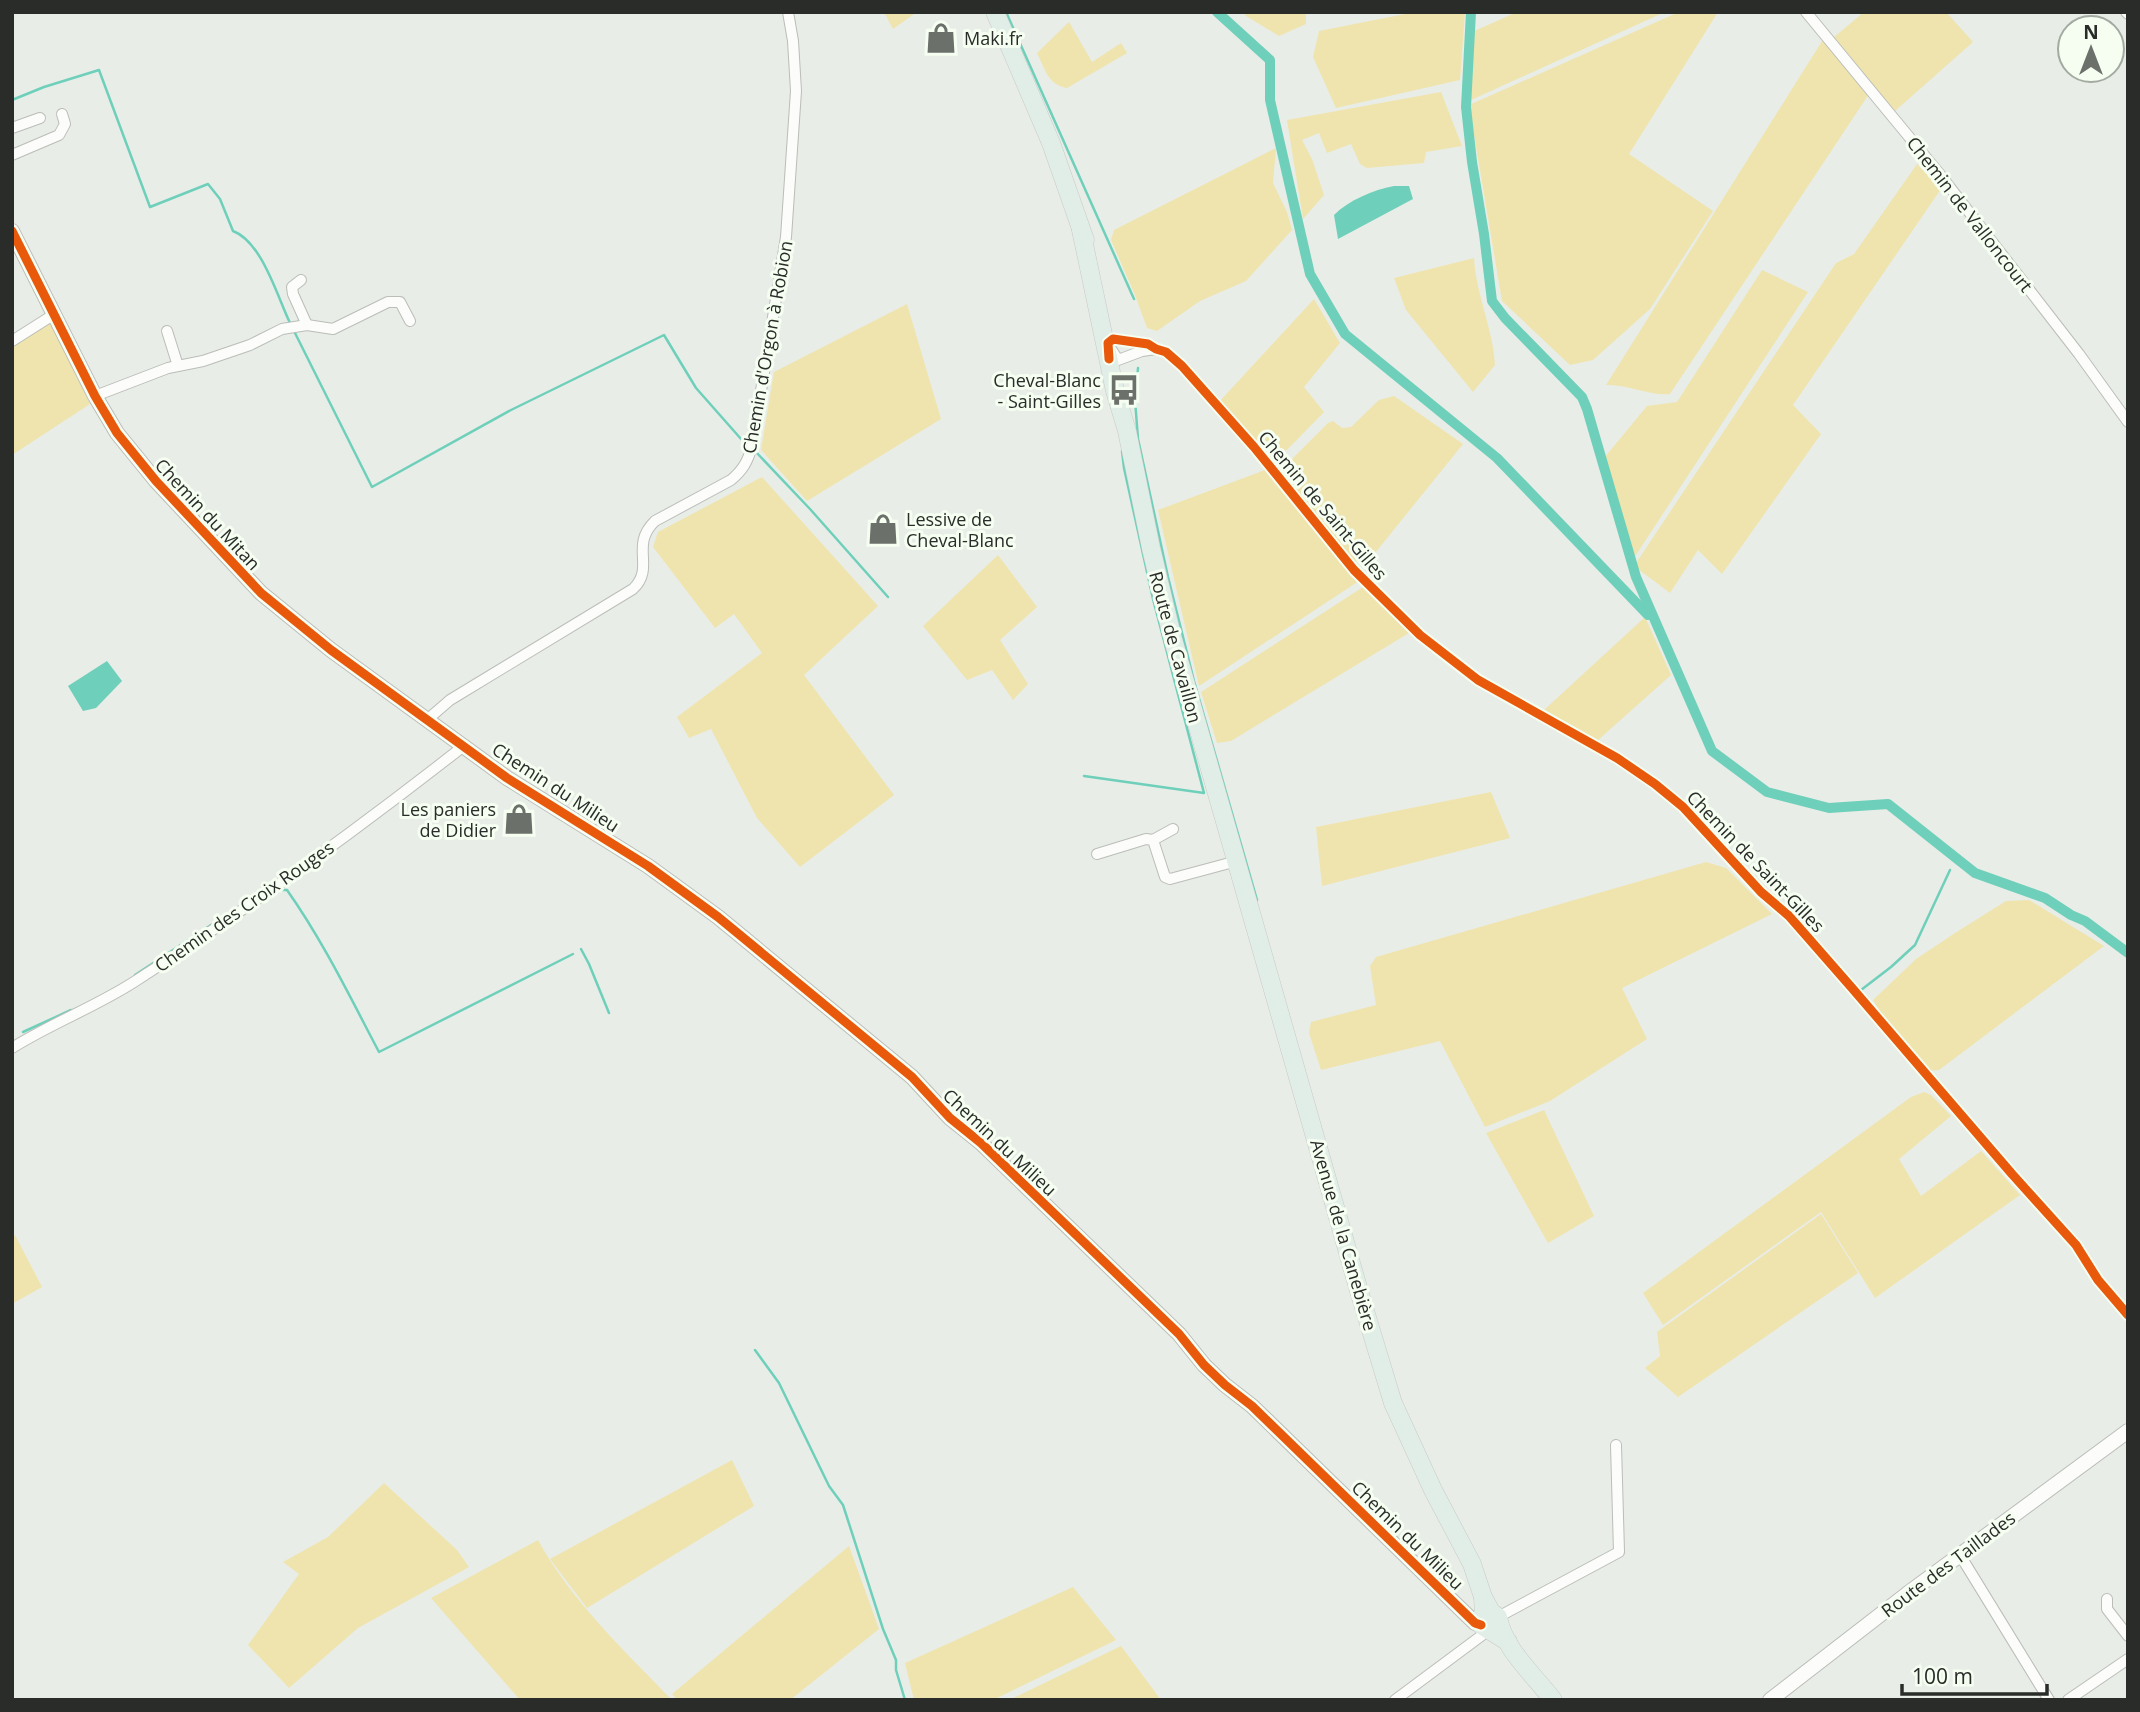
<svg xmlns="http://www.w3.org/2000/svg" width="2140" height="1712" font-family="'Open Sans',sans-serif">
	<rect width="100%" height="100%" fill="#e9ede7"/>
	<g fill="#efe4ae">
		<path d="M 884,12 L 917,12 L 893,29 Z"/>
		<path d="M 1244,12 L 1306,12 L 1306,24 L 1279,36 L 1246,16 Z"/>
		<path d="M 1415,12 L 1465,12 L 1460,80 L 1336,108 L 1313,57 L 1319,31 Z"/>
		<path d="M 1517,12 L 1665,12 L 1469,101 L 1472,32 Z"/>
		<path d="M 1679,12 L 1718,12 L 1629,154 L 1713,211 L 1650,309 L 1593,360 L 1570,365 L 1502,301 L 1469,105 Z"/>
		<path d="M 1864,12 L 1946,12 L 1973,42 L 1895,111 L 1833,38 Z"/>
		<path d="M 1069,22 L 1092,62 L 1121,43 L 1127,53 L 1067,88 C 1048,85 1045,69 1037,53 Z"/>
		<path d="M 1824,38 L 1869,94 L 1670,394 C 1648,396 1629,384 1606,385 Z"/>
		<path d="M 1441,92 L 1462,146 L 1426,152 L 1424,163 L 1367,168 L 1360,164 L 1351,144 L 1327,153 L 1319,133 L 1302,140 L 1312,159 L 1324,195 L 1303,219 L 1287,120 Z"/>
		<path d="M 1276,148 L 1273,183 L 1287,212 L 1292,230 L 1246,281 L 1200,301 L 1157,331 L 1147,328 L 1135,295 L 1111,240 L 1114,230 Z"/>
		<path d="M 1917,164 L 1941,189 L 1793,405 L 1821,434 L 1722,574 L 1698,550 L 1670,593 L 1634,566 L 1836,263 L 1854,254 Z"/>
		<path d="M 1474,258 C 1476,295 1493,328 1495,365 L 1473,392 L 1406,310 L 1394,278 Z"/>
		<path d="M 1762,270 L 1808,292 L 1634,558 L 1604,458 L 1647,406 L 1677,402 Z"/>
		<path d="M 1314,299 L 1340,343 L 1304,387 L 1324,412 L 1279,458 L 1270,461 L 1219,402 Z"/>
		<path d="M 907,304 L 941,419 L 807,501 L 761,450 L 774,372 Z"/>
		<path d="M 50,321 L 90,404 L 12,455 L 12,345 Z"/>
		<path d="M 1394,396 L 1463,444 L 1371,558 L 1353,562 L 1279,472 L 1328,423 L 1333,421 L 1342,428 L 1351,427 L 1379,400 Z"/>
		<path d="M 1265,470 L 1359,581 L 1199,686 L 1158,510 Z"/>
		<path d="M 762,477 L 878,606 L 804,675 L 894,795 L 800,867 L 757,818 L 711,729 L 689,738 L 677,717 L 762,653 L 734,614 L 715,628 L 653,547 L 658,532 Z"/>
		<path d="M 998,555 L 1037,607 L 1000,640 L 1028,684 L 1013,700 L 992,670 L 967,680 L 923,626 Z"/>
		<path d="M 1363,587 L 1409,633 L 1231,741 L 1217,743 L 1201,692 Z"/>
		<path d="M 1645,617 L 1671,675 L 1598,740 L 1543,711 Z"/>
		<path d="M 1491,792 L 1510,838 L 1322,886 L 1316,827 Z"/>
		<path d="M 1706,862 L 1726,868 L 1772,914 L 1622,988 L 1647,1039 L 1550,1101 L 1485,1127 L 1440,1041 L 1321,1070 L 1309,1033 L 1311,1022 L 1376,1005 L 1370,966 L 1376,957 Z"/>
		<path d="M 2029,900 L 2104,946 L 1939,1070 L 1927,1071 L 1894,1034 L 1873,1000 L 1916,959 L 1955,933 L 2006,901 Z"/>
		<path d="M 1924,1092 L 1931,1095 L 1951,1116 L 1899,1159 L 1921,1196 L 1981,1151 L 2020,1195 L 1875,1298 L 1821,1212 L 1663,1325 L 1643,1293 L 1911,1097 Z"/>
		<path d="M 1544,1110 L 1594,1216 L 1548,1243 L 1486,1133 Z"/>
		<path d="M 1821,1214 L 1858,1273 L 1678,1397 L 1645,1368 L 1660,1356 L 1657,1332 Z"/>
		<path d="M 15,1235 L 42,1287 L 12,1304 L 12,1237 Z"/>
		<path d="M 732,1460 L 754,1506 L 587,1608 L 550,1559 Z"/>
		<path d="M 384,1483 L 457,1550 L 469,1567 L 358,1628 L 289,1688 L 248,1645 L 299,1574 L 283,1562 L 328,1537 Z"/>
		<path d="M 538,1540 C 572,1602 624,1650 672,1700 L 520,1700 L 431,1598 Z"/>
		<path d="M 849,1546 L 879,1629 L 790,1700 L 677,1700 L 672,1694 Z"/>
		<path d="M 1073,1587 L 1116,1640 L 993,1700 L 914,1700 L 905,1663 Z"/>
		<path d="M 1121,1646 L 1161,1700 L 1009,1700 Z"/>
	</g>
	<g fill="#6ed0ba">
		<path d="M 1394,186 L 1409,186 L 1413,199 L 1338,239 L 1334,215 C 1349,200 1373,190 1394,186 Z"/>
		<path d="M 107,661 L 122,681 L 96,708 L 83,711 L 68,686 Z"/>
	</g>
	<g fill="none" stroke-linecap="round" stroke-linejoin="round">
		<g stroke="#6ed0ba" stroke-width="2.5">
			<path d="M 1006,12 L 1134,299"/>
			<path d="M 12,100 L 44,87 L 99,70 L 150,207 L 208,184 L 220,199 L 233,231 C 262,242 277,296 290,323"/>
			<path d="M 293,329 L 372,487 L 511,410 L 664,335 L 696,388 L 749,448"/>
			<path d="M 1138,368 L 1135,400 L 1138,439 L 1168,577 L 1194,681 L 1257,900"/>
			<path d="M 755,451 L 810,509 L 888,597"/>
			<path d="M 1084,776 L 1204,793 L 1153,599 L 1124,468 L 1122,451"/>
			<path d="M 277,890 L 287,890 C 323,941 350,997 379,1052 L 573,954"/>
			<path d="M 581,949 L 589,964 L 609,1013"/>
			<path d="M 135,975 L 217,921"/>
			<path d="M 1861,990 L 1891,967 L 1915,945 L 1950,870"/>
			<path d="M 23,1032 L 71,1010"/>
			<path d="M 755,1350 L 779,1383 L 829,1486 L 843,1505 L 883,1629 L 896,1660 L 896,1670 L 905,1700"/>
		</g>
		<g stroke="#6ed0ba" stroke-width="10">
			<path d="M 1217,12 L 1270,60 L 1270,100 L 1310,274 L 1345,334 L 1497,458 L 1648,615"/>
			<path d="M 1471,12 L 1466,107 L 1472,162 L 1484,234 L 1492,301 L 1505,318 L 1582,397 L 1587,409 L 1636,577 L 1712,751 L 1767,792 L 1829,808 L 1888,804 L 1975,873 L 2045,898 L 2071,915 L 2085,921 L 2128,953"/>
		</g>
		<defs>
			<g id="minor">
				<path d="M 1806,12 L 1938,172 L 2079,354 L 2128,422"/>
				<path d="M 2126,12 L 2128,14"/>
				<path d="M 12,128 L 40,118"/>
				<path d="M 12,155 L 59,135 L 65,124 L 62,114"/>
				<path d="M 301,280 L 292,287 L 293,294 L 307,325"/>
				<path d="M 167,331 L 178,366"/>
				<path d="M 12,341 L 53,315"/>
				<path d="M 1109,348 L 1109,341 L 1113,339 L 1148,344 L 1156,349 L 1166,352 L 1182,366 L 1254,447 L 1354,570 L 1420,635 L 1478,680 L 1617,758 L 1655,784 L 1683,807 L 1761,892 L 1789,916 L 1852,988 L 2012,1174 L 2076,1245 L 2098,1280 L 2128,1315"/>
				<path d="M 1111,349 L 1118,360 L 1142,351 L 1156,349"/>
				<path d="M 95,396 L 168,368 L 203,361 L 250,345 L 282,329 L 307,325 L 333,329 L 388,302 L 400,302 L 410,321"/>
				<path d="M 428,719 L 450,700 L 633,589 C 656,567 629,546 655,521 L 731,480 C 743,470 748,461 752,446 L 786,237 L 796,91 L 793,41 L 788,12"/>
				<path d="M 1153,840 L 1173,829"/>
				<path d="M 1097,854 L 1146,839 L 1153,840 L 1165,877 L 1170,879 L 1237,861"/>
				<path d="M 12,1048 C 52,1023 95,1007 134,982 C 248,909 358,829 465,745"/>
				<path d="M 1960,1555 L 2049,1700"/>
				<path d="M 2107,1599 L 2107,1609 L 2128,1636"/>
				<path d="M 1498,1617 L 1619,1552 L 1616,1445"/>
				<path d="M 1395,1700 L 1481,1636 L 1486,1630"/>
				<path d="M 2068,1700 L 2128,1659"/>
			</g>
			<g id="tertiary">
				<path d="M 12,231 L 95,396 L 117,433 L 156,481 L 261,593 L 331,650 L 507,778 L 648,866 L 718,917 L 912,1077 L 950,1118 L 981,1143 L 1179,1334 L 1204,1365 L 1225,1385 L 1252,1406 L 1475,1623 L 1481,1625"/>
				<path d="M 1770,1700 L 1907,1594 L 2128,1431"/>
			</g>
			<g id="primary">
				<path d="M 995,12 L 1051,143 L 1085,240"/>
				<path d="M 1081,230 L 1115,391 L 1127,431 L 1151,548 L 1172,636 L 1359,1291 L 1393,1403 L 1433,1490 L 1472,1564 L 1483,1597 L 1491,1612 L 1498,1617 C 1503,1648 1534,1675 1553,1700"/>
				<path d="M 1483,1597 L 1484,1613 L 1481,1618 L 1481,1625 L 1508,1642"/>
			</g>
		</defs>
		<use href="#minor" stroke="#babdb8" stroke-width="12"/>
		<use href="#tertiary" stroke="#babdb8" stroke-width="16"/>
		<use href="#primary" stroke="#c8cac7" stroke-width="19"/>
		<use href="#minor" stroke="#fcfcfb" stroke-width="10"/>
		<use href="#tertiary" stroke="#fcfcfb" stroke-width="14"/>
		<use href="#primary" stroke="#e1eee7" stroke-width="18"/>
		<defs>
			<g id="cycleway">
				<path d="M 12,231 L 95,396 L 117,433 L 156,481 L 261,593 L 331,650 L 507,778 L 648,866 L 718,917 L 912,1077 L 950,1118 L 981,1143 L 1179,1334 L 1204,1365 L 1225,1385 L 1252,1406 L 1475,1623 L 1481,1625"/>
				<path d="M 1109,359 L 1108,343 L 1113,339 L 1148,344 L 1156,349 L 1166,352 L 1182,366 L 1254,447 L 1354,570 L 1420,635 L 1478,680 L 1617,758 L 1655,784 L 1683,807 L 1761,892 L 1789,916 L 1852,988 L 2012,1174 L 2076,1245 L 2098,1280 L 2128,1315"/>
			</g>
		</defs>
		<use href="#cycleway" stroke="#f5fef1" stroke-width="13"/>
		<use href="#cycleway" stroke="#e8590c" stroke-width="9"/>
	</g>
	<defs>
		<symbol id="shop-bare" viewBox="-9 -9 18 18"><path d="M-5-2.5h2.3a2.7 3.5 0 0 1 5.4 0H5L5.5 6h-11ZM-1.5-2.5h3a1.5 2.3 0 0 0-3 0Z" fill="#6c706b" stroke="#f5fef1" stroke-width="2.5" paint-order="stroke"/></symbol>
		<symbol id="bus-bare" viewBox="-9 -9 18 18"><path d="M-5-6H5V4H4V6H2V4H-2V6H-4V4H-5ZM-3.5-4V0h7V-4ZM-3.5 1.2v1.5H-2V1.2ZM2 1.2v1.5H3.5V1.2Z" fill="#6c706b" stroke="#f5fef1" stroke-width="2.5" paint-order="stroke"/></symbol>
	</defs>
	<g fill-rule="evenodd">
		<use href="#shop-bare" x="919" y="16" width="44" height="44"/>
		<use href="#bus-bare" x="1102" y="368" width="44" height="44"/>
		<use href="#shop-bare" x="861" y="507" width="44" height="44"/>
		<use href="#shop-bare" x="497" y="797" width="44" height="44"/>
	</g>
	<g text-anchor="middle" dominant-baseline="central" stroke-width="6" stroke-linejoin="round" paint-order="stroke">
		<g font-size="18" fill="#292c28" stroke="#f5fef1" text-anchor="start">
			<text x="964" y="38">Maki.fr</text>
			<text x="1101" y="380" text-anchor="end">Cheval-Blanc<tspan x="1101" dy="21">- Saint-Gilles</tspan></text>
			<text x="906" y="519">Lessive de<tspan x="906" dy="21">Cheval-Blanc</tspan></text>
			<text x="496" y="809" text-anchor="end">Les paniers<tspan x="496" dy="21">de Didier</tspan></text>
		</g>
		<g font-size="18" fill="#292c28" stroke="#f5fef1">
			<text transform="translate(1970 214) rotate(52)">Chemin de Valloncourt</text>
			<text transform="translate(767 347) rotate(-80)">Chemin d'Orgon à Robion</text>
			<text transform="translate(1323 505) rotate(50)">Chemin de Saint-Gilles</text>
			<text transform="translate(208 514) rotate(47)">Chemin du Mitan</text>
			<text transform="translate(1176 647) rotate(75)">Route de Cavaillon</text>
			<text transform="translate(556 787) rotate(33)">Chemin du Milieu</text>
			<text transform="translate(1756 861) rotate(46)">Chemin de Saint-Gilles</text>
			<text transform="translate(244 906) rotate(-35)">Chemin des Croix Rouges</text>
			<text transform="translate(1000 1142) rotate(43)">Chemin du Milieu</text>
			<text transform="translate(1344 1235) rotate(74)">Avenue de la Canebière</text>
			<text transform="translate(1408 1535) rotate(44)">Chemin du Milieu</text>
			<text transform="translate(1948 1564) rotate(-37)">Route des Taillades</text>
		</g>
	</g>
	<rect width="2140" height="1712" fill="none" stroke="#292c28" stroke-width="28"/>
	<g transform="translate(2091 49)"><circle r="33" fill="#f5fef1" stroke="#a3aaa1" stroke-width="2"/>
	<path d="M0-5L12 26L0 18L-12 26Z" fill="#6c706b"/>
	<text y="-10" font-size="19" font-weight="bold" text-anchor="middle" fill="#292c28">N</text>
	</g>
	<path d="M1902 1684v10h145v-10" fill="none" stroke="#292c28" stroke-width="3.5"/>
	<text x="1912" y="1684" font-size="21" fill="#292c28" stroke="#f5fef1" stroke-width="5" paint-order="stroke">100 m</text>
</svg>
